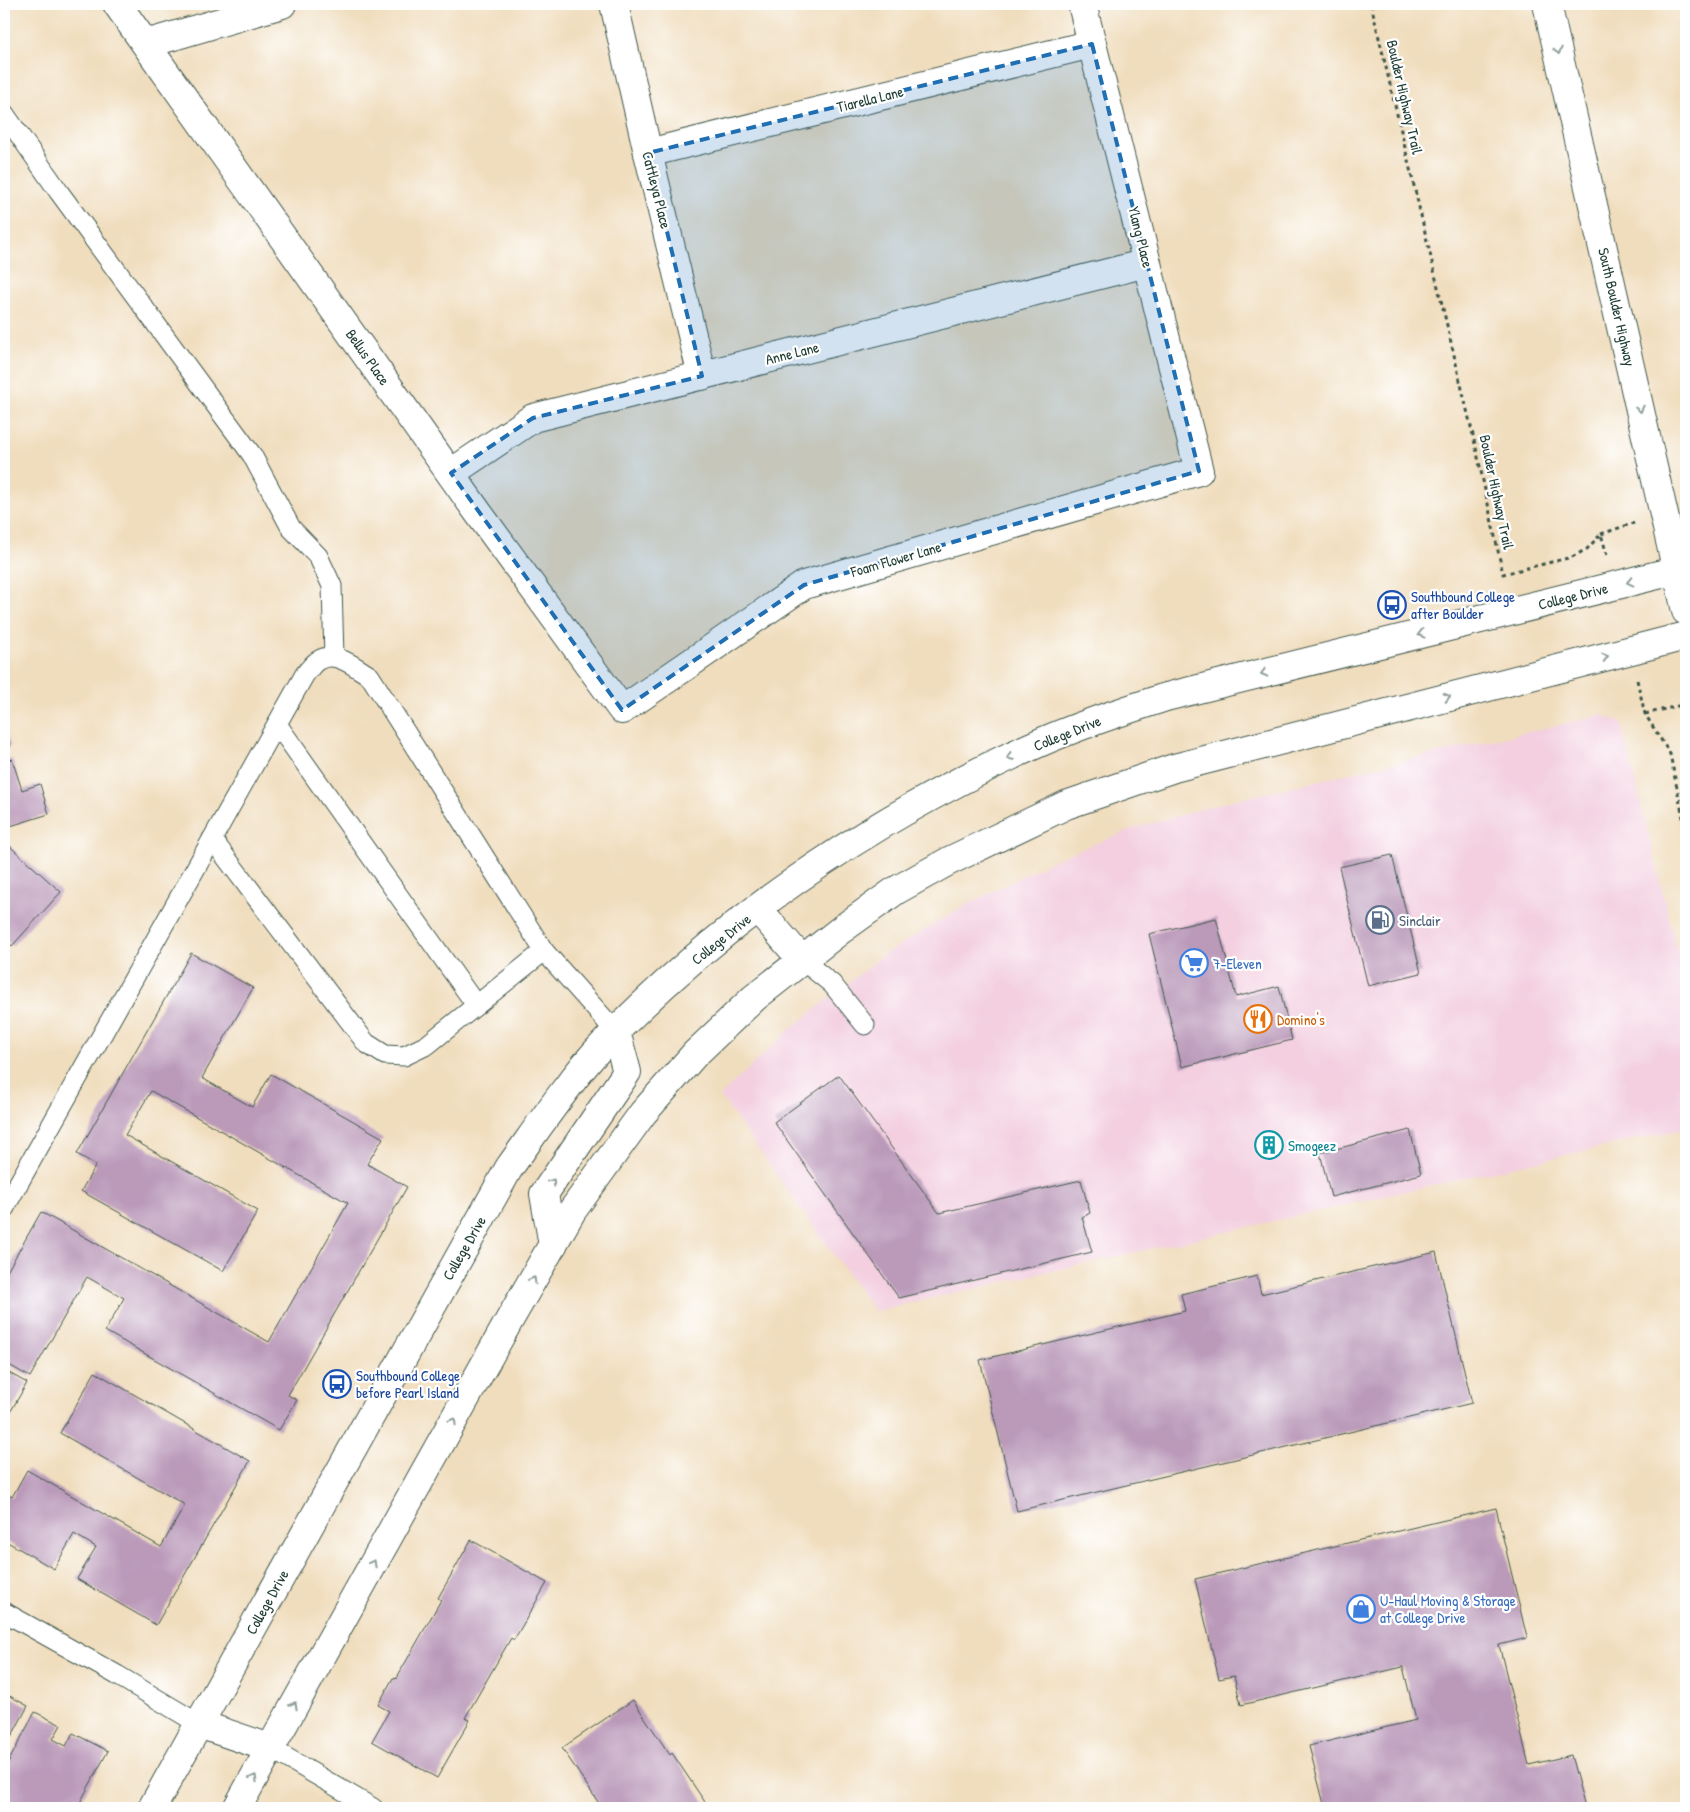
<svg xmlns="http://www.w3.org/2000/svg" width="1690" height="1812" font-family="'Patrick Hand',sans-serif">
	<rect width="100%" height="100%" fill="#fff"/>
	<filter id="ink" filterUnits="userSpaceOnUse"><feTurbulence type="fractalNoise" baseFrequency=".02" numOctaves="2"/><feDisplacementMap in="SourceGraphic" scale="10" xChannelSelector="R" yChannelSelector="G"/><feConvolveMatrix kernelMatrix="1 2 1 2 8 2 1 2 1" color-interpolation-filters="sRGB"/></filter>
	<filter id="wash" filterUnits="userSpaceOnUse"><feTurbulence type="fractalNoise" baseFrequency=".0096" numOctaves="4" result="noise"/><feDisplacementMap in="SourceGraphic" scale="20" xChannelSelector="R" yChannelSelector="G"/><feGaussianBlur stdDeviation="1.12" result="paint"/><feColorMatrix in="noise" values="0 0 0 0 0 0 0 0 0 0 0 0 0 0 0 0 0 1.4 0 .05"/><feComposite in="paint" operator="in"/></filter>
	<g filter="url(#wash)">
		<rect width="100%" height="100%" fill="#f0ddbd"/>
		<path fill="#f3cfe0" d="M 1602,715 L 1621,722 L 1686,987 L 1686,1128 L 874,1311 L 720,1096 L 788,1031 L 885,954 L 962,907 L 1054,860 L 1135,828 L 1230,801 Z"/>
		<g id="blocks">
			<g fill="#ba99b9">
				<path d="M 4,726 L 10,746 L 4,748 Z"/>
				<path d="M 12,759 L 22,790 L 40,784 L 49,814 L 4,828 L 4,761 Z"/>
				<path d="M 4,841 L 61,892 L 12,946 L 4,938 Z"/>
				<path d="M 1392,855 L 1421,973 L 1368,986 L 1339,867 Z"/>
				<path d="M 1216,918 L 1236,997 L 1279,986 L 1292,1040 L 1182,1067 L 1149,934 Z"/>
				<path d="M 191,953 L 253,988 L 202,1078 L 252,1107 L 271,1074 L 383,1138 L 367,1164 L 407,1187 L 288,1395 L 297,1400 L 279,1430 L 105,1331 L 124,1298 L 87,1277 L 30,1377 L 4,1362 L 4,1277 L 41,1212 L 269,1342 L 348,1203 L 151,1091 L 125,1135 L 258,1211 L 223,1271 L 81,1191 L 96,1165 L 77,1154 Z"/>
				<path d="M 839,1075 L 939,1213 L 1081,1180 L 1090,1213 L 1082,1217 L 1092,1252 L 899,1298 L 774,1122 Z"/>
				<path d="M 1410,1130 L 1421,1174 L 1331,1197 L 1320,1153 Z"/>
				<path d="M 1276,1133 L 1281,1153 L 1263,1157 L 1258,1138 Z"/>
				<path d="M 1436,1252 L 1472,1403 L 1017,1511 L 980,1360 L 1185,1311 L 1181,1294 L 1257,1276 L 1261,1294 Z"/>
				<path d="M 4,1370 L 27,1383 L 4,1423 Z"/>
				<path d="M 95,1372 L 250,1461 L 156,1625 L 77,1579 L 96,1547 L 74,1534 L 54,1569 L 4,1540 L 4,1492 L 12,1497 L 27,1470 L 161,1547 L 185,1505 L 60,1433 Z"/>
				<path d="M 1496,1508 L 1527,1638 L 1499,1645 L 1529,1765 L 1571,1755 L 1585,1808 L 1325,1808 L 1309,1746 L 1416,1720 L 1403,1667 L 1241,1705 L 1234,1676 L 1219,1679 L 1195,1579 Z"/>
				<path d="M 471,1540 L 547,1583 L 514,1640 L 511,1638 L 465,1718 L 470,1720 L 437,1778 L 372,1741 L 389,1711 L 378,1705 L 393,1678 L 396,1679 L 441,1600 L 438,1598 Z"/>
				<path d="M 4,1693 L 28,1706 L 4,1750 Z"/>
				<path d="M 633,1700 L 670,1755 L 672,1753 L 709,1808 L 600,1808 L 599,1806 L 600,1805 L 562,1748 Z"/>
				<path d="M 35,1712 L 61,1725 L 53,1739 L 66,1746 L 73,1733 L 108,1751 L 77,1808 L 4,1808 L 4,1770 Z"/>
			</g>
		</g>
	</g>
	<g filter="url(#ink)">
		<use href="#blocks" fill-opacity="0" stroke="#3e5549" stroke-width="1"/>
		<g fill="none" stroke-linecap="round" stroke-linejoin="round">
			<defs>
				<g id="service">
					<path d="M 4,113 L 59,192 L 252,455 L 291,528 L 318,556 L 332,586 L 334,657"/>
					<path d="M 277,724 L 476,1005"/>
					<path d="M 212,839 L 366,1043 L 385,1055 L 404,1056 L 427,1045 L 544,951 L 616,1032"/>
					<path d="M 802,960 L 832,984 L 865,1025"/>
					<path d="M 4,1209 L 305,674 C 309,670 314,662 319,660 C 336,650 356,668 370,676 L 544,951"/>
					<path d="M 4,1612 L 117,1675 L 199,1724"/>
					<path d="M 270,1748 L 373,1808"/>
				</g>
				<g id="minor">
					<path d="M 117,4 L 477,511 L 622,710 L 804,585 L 1199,471 L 1082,4"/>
					<path d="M 614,4 L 648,153 L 702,376"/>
					<path d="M 146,44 L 282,4"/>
					<path d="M 648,153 L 1092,44"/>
					<path d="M 451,473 L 533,418 L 1147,263"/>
				</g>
				<g id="secondary">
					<path d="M 758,909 L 802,960"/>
					<path d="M 553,1245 L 544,1194 L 627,1072 L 616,1032"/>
					<path d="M 199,1724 L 270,1748"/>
					<path d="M 152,1808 L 509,1168 C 537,1129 564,1088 596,1052 C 715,924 872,819 1030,747 C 1074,727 1120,712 1166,697 L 1686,568"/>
					<path d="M 237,1808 L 510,1319 L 572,1211 L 643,1113 L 695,1054 L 754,998 L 842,929 L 895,891 L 949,861 L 1066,805 L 1174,768 L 1686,636"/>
				</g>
				<path id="primary" d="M 1547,4 L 1686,611"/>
			</defs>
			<use href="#service" stroke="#3e5549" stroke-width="21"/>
			<use href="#minor" stroke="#3e5549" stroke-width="30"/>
			<use href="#secondary" stroke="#3e5549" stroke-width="30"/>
			<use href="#primary" stroke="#3e5549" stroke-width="30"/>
			<g stroke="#3e5549" stroke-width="3" stroke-dasharray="4 4" stroke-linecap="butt">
				<path d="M 1371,4 L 1476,448 L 1503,574 L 1572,557 L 1587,549 L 1601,534 L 1607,555"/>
				<path d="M 1601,534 L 1634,523"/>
				<path d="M 1637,680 L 1645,714 L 1670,754 L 1686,832"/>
				<path d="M 1645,714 L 1686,704"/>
			</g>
			<use href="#service" stroke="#fff" stroke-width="19"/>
			<use href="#minor" stroke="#fff" stroke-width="28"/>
			<use href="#secondary" stroke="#fff" stroke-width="28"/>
			<use href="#primary" stroke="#fff" stroke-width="28"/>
		</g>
		<defs><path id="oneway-chevron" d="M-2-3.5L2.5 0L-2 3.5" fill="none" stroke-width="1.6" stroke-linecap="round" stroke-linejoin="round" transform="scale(1.25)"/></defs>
		<g stroke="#8f9e9a">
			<use href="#oneway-chevron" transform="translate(1558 51) rotate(77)"/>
			<use href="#oneway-chevron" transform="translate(1640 409) rotate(77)"/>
			<use href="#oneway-chevron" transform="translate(1630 582) rotate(167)"/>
			<use href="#oneway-chevron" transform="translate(1421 634) rotate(166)"/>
			<use href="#oneway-chevron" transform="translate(1605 657) rotate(-15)"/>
			<use href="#oneway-chevron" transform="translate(1264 673) rotate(166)"/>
			<use href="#oneway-chevron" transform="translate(1447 697) rotate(-15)"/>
			<use href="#oneway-chevron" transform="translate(1010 757) rotate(155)"/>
			<use href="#oneway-chevron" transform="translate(552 1182) rotate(-56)"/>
			<use href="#oneway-chevron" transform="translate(533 1280) rotate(-60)"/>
			<use href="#oneway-chevron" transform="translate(453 1421) rotate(-61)"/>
			<use href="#oneway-chevron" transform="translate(373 1563) rotate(-61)"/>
			<use href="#oneway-chevron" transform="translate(294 1705) rotate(-61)"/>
			<use href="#oneway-chevron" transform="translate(254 1778) rotate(-61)"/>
		</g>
	</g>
	<path fill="#1f6fb2" fill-opacity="0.2" stroke="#1f6fb2" stroke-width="4" stroke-dasharray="10 6" stroke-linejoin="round" d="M 1092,44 L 1199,471 L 804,585 L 622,710 L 451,473 L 533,418 L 702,376 L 648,153 Z"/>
	<defs>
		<symbol id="bus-ring" viewBox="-11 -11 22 22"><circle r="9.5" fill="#fff" stroke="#1a4fb4" stroke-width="1.5"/><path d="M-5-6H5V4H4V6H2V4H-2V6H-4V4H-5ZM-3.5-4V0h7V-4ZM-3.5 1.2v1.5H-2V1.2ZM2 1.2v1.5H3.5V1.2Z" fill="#1a4fb4"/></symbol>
		<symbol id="fuel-ring" viewBox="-11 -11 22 22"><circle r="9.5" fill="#fff" stroke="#5c6f8a" stroke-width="1.5"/><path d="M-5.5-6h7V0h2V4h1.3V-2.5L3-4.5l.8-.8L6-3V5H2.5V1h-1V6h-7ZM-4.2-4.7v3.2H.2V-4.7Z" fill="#5c6f8a"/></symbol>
		<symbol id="supermarket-ring" viewBox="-11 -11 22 22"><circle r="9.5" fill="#fff" stroke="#3f7fe0" stroke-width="1.5"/><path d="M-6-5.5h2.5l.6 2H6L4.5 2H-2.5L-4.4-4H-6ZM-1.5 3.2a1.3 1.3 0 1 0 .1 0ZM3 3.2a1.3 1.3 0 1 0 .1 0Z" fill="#3f7fe0"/></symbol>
		<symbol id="restaurant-ring" viewBox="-11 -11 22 22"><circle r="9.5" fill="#fff" stroke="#e8710a" stroke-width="1.5"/><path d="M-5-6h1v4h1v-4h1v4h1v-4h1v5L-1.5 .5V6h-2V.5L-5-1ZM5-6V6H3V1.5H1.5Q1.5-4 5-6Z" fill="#e8710a"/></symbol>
		<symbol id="building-ring" viewBox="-11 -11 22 22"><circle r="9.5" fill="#fff" stroke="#0f9aa8" stroke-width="1.5"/><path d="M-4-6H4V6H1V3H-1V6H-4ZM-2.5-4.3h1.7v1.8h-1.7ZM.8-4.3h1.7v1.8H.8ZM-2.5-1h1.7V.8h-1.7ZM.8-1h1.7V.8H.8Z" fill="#0f9aa8"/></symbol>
		<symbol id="shop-ring" viewBox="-11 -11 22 22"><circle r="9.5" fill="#fff" stroke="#3f7fe0" stroke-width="1.5"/><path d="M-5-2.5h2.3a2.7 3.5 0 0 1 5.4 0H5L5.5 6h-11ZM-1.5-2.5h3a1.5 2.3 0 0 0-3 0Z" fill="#3f7fe0"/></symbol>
	</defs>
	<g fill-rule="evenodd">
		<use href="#bus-ring" x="1376" y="589" width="32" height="32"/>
		<use href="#fuel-ring" x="1364" y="904" width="32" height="32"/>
		<use href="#supermarket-ring" x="1178" y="947" width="32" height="32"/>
		<use href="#restaurant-ring" x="1242" y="1003" width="32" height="32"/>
		<use href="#building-ring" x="1253" y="1129" width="32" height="32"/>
		<use href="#bus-ring" x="321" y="1368" width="32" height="32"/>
		<use href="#shop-ring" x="1345" y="1593" width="32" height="32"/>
	</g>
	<g text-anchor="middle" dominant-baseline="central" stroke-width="4.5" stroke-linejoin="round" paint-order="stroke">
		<g font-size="15" fill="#1f3d34" stroke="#fff">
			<text transform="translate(1405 97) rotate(77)">Boulder Highway Trail</text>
			<text transform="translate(870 99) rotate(-14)">Tiarella Lane</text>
			<text transform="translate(657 190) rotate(76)">Cattleya Place</text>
			<text transform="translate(1141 237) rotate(76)">Ylang Place</text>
			<text transform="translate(1617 307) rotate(77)">South Boulder Highway</text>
			<text transform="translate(792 353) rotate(-14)">Anne Lane</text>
			<text transform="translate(368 357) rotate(55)">Bellus Place</text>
			<text transform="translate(1497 492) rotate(78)">Boulder Highway Trail</text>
			<text transform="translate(896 559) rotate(-16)">Foam Flower Lane</text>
			<text transform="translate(1573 596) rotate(-14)">College Drive</text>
			<text transform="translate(1067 733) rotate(-22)">College Drive</text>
			<text transform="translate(721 939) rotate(-39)">College Drive</text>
			<text transform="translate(464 1248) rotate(-60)">College Drive</text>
			<text transform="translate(267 1602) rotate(-61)">College Drive</text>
		</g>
		<g font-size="15" fill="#164399" stroke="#fff" text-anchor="start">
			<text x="1411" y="596">Southbound College<tspan x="1411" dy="17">after Boulder</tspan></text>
			<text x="356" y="1375">Southbound College<tspan x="356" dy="17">before Pearl Island</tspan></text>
		</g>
		<g font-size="15" fill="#4e5e75" stroke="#fff" text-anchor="start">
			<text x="1399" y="920">Sinclair</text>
		</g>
		<g font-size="15" fill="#366cbe" stroke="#fff" text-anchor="start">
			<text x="1213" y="963">7-Eleven</text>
			<text x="1380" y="1600">U-Haul Moving &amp; Storage<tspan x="1380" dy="17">at College Drive</tspan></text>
		</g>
		<g font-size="15" fill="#c56008" stroke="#fff" text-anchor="start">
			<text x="1277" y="1019">Domino's</text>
		</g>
		<g font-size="15" fill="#0d838f" stroke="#fff" text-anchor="start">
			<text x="1288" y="1145">Smogeez</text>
		</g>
	</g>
	<rect width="1690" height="1812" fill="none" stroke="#fff" stroke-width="20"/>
</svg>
